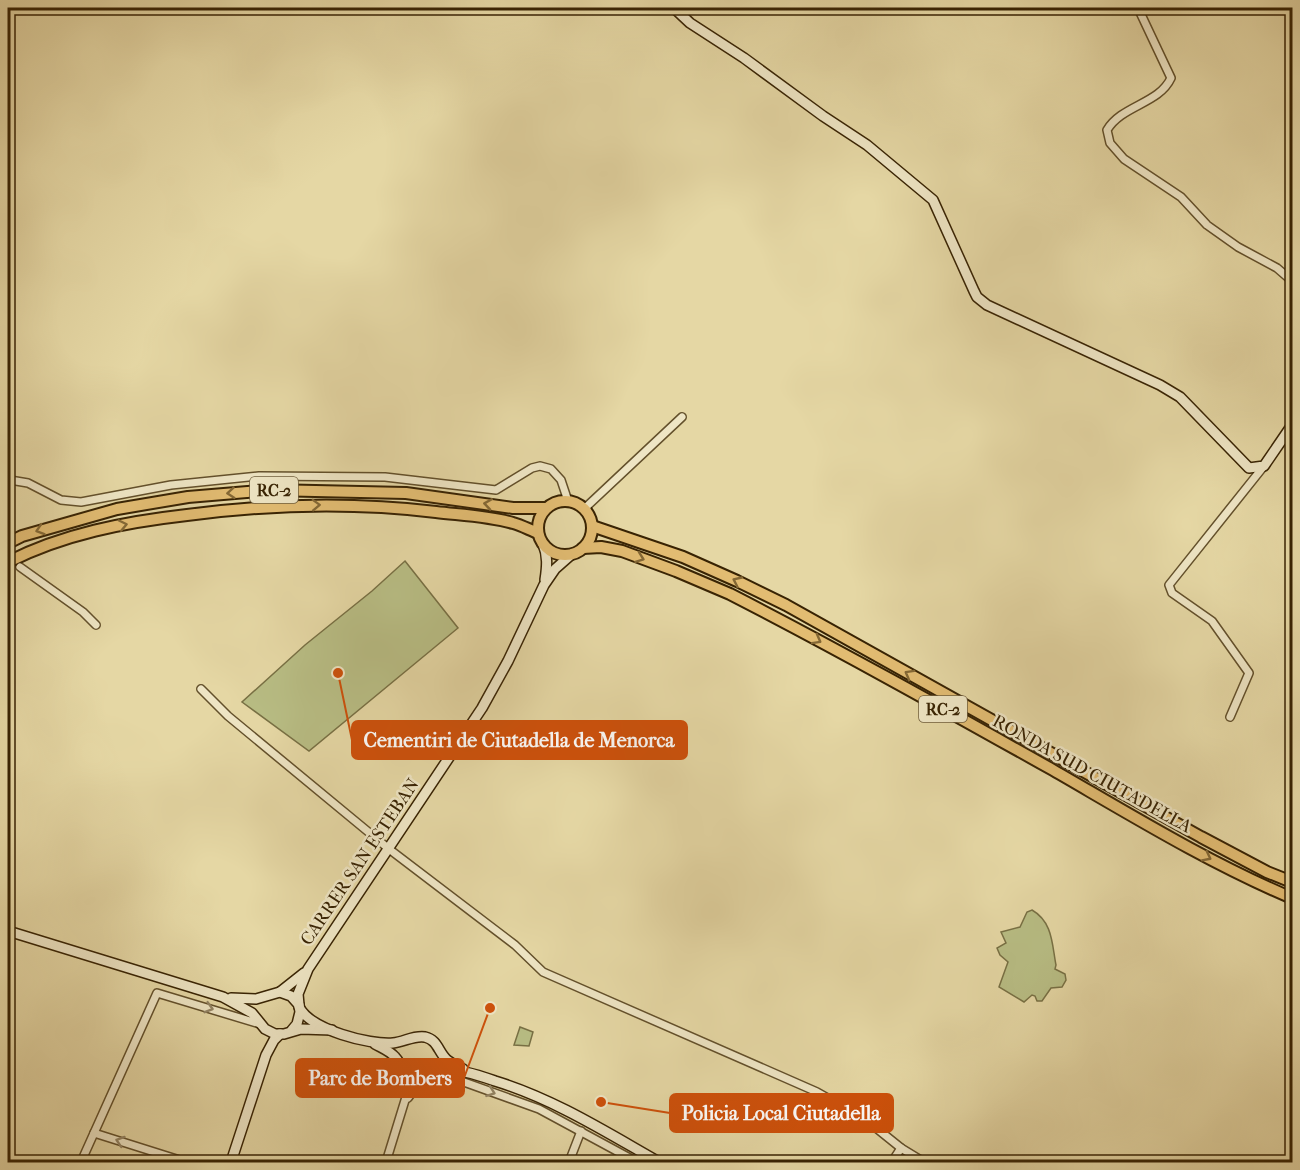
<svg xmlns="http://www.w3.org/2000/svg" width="1300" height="1170" font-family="'IM FELL French Canon',serif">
	<rect width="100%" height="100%" fill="#e5d7a4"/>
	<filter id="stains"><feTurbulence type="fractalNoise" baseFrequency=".00333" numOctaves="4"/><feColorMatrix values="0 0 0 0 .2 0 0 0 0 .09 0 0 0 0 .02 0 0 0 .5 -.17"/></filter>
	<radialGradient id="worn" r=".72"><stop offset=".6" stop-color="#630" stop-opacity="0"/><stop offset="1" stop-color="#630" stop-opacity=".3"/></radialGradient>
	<g fill="#b8bd84" stroke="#787044" stroke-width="1.5">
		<path d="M 405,561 L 458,628 L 309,751 L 242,702 L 305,645 L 372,591 Z"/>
		<path d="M 1032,910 C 1053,922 1052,945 1056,965 L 1055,969 L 1065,974 L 1066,980 L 1062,987 L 1051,988 L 1042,1001 L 1037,1001 L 1035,996 L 1032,995 L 1024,1002 L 999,987 L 1008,962 L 1000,955 L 997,948 L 1006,943 L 1001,932 L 1020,927 L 1027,912 Z"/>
		<path d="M 520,1027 L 533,1032 L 529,1046 L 514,1045 Z"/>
	</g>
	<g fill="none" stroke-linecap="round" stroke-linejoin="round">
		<defs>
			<g id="street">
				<path d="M 1138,8 L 1171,78 C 1159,104 1122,105 1107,130 L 1110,143 L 1124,159 L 1181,197 L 1207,225 L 1238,247 L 1277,268 L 1292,281"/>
				<path d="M 8,470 L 10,480 L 8,482"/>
				<path d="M 10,480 L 28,483 L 61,500 L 81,502 L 171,485 L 259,476 L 385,477 L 496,490 L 532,468 L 540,466 L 551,469 L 561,480 L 568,501"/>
				<path d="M 584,509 L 682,417"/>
				<path d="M 20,567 L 83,612 L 96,625"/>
				<path d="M 201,689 L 228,716 L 389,849 L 515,945 L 543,972 L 817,1092 L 865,1119 L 901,1148 L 924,1162"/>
				<path d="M 1230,717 L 1249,673 L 1212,621 L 1172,593 L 1169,585 L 1264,466"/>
				<path d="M 436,1072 L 539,1109 L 637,1162"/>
				<path d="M 408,1098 L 423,1078"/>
				<path d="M 94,1133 L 186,1162"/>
				<path d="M 81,1162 L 157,993 L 260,1024"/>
				<path d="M 386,1162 L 406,1097 L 406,1073"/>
				<path d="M 569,1162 L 581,1131"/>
				<path d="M 892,1162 L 901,1148"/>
			</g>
			<g id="secondary">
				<path d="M 674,8 L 690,23 L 744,58 L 823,116 L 867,145 L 933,200 L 974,291 L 977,297 L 987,305 L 1160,385 L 1180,397 L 1249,468 L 1264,466 L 1292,425"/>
				<path d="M 543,544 C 548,556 547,567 545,580"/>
				<path d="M 8,931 L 223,997 L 252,1013 L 265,1029 L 275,1034 L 284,1034 L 301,1029 L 332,1030"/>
				<path d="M 280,992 L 304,973"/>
				<path d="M 231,998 L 256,999 L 280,992 L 291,996 L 299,1005 L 300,1012 L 297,1024 L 292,1030"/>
				<path d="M 299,1005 L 298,994 L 308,969 L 482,708 L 508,661 L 544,585 L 555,569 L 572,554"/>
				<path d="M 299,1007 C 311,1030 369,1045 393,1043 C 404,1042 414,1035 425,1037 C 438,1040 438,1052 447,1060 C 452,1064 458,1067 463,1069"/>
				<path d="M 375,1044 C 382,1048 390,1051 395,1057 C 400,1062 401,1069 406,1073 C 417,1083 432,1078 439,1067"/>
				<path d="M 436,1071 C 457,1068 475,1074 495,1081 C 554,1099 606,1132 659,1162"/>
				<path d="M 231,1162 L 266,1055 L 274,1040 L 280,1034"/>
			</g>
			<g id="primary">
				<circle cx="565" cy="528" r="27"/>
				<path d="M 592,526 L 683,557 L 737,581 L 786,605 L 1201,837 L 1267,872 L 1292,882"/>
				<path d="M 8,543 L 22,536 L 117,509 L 188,497 L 270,490 L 406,493 L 513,508 L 546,508"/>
				<path d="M 583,548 L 601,547 L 622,551 L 676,571 L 730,594 C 839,650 946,710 1053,770 C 1131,815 1209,863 1292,898"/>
				<path d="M 8,562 C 63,534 125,522 187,515 C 270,504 353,502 436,512 C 462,515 489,516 513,523 C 521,525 530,530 538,533"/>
			</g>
		</defs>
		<use href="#street" stroke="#63502b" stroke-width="10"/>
		<use href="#secondary" stroke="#382303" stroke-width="12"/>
		<use href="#primary" stroke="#382303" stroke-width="14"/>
		<use href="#street" stroke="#eee5c4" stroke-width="7"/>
		<use href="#secondary" stroke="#eee5c4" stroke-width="9"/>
		<use href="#primary" stroke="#e2bc72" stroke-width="10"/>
	</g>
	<defs><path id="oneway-chevron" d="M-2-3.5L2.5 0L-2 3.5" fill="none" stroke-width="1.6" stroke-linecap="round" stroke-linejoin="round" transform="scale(1.5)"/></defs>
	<g stroke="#846835">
		<use href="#oneway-chevron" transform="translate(231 493) rotate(175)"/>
		<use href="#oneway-chevron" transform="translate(488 504) rotate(-171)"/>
		<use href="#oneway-chevron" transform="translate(316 505) rotate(-2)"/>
		<use href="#oneway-chevron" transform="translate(123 525) rotate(-12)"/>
		<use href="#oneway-chevron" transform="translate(40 530) rotate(162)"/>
		<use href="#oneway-chevron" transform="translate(640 558) rotate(20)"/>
		<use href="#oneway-chevron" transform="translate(737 581) rotate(-155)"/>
		<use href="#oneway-chevron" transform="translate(817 640) rotate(29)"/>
		<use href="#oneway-chevron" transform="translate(909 674) rotate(-151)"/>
		<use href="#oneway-chevron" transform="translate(1207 857) rotate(27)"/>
	</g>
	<g stroke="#938464">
		<use href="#oneway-chevron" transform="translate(209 1008) rotate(16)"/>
		<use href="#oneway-chevron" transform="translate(491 1092) rotate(20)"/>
		<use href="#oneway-chevron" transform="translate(120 1141) rotate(-162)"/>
	</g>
	<g text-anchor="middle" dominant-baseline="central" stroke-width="5" stroke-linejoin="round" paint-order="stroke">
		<g fill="#eee5c4" stroke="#6f5d3d" stroke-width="1.5">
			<rect x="250" y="477" width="48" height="26" rx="4.5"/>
			<rect x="919" y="696" width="48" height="26" rx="4.5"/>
		</g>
		<g font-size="16" font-weight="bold" fill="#382303">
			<text x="274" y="490">RC-2</text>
			<text x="943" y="709">RC-2</text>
		</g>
		<g font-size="18" fill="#382303" stroke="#eee5c4">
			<text transform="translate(1092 774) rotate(29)">RONDA SUD CIUTADELLA</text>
			<text transform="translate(360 862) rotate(-56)">CARRER SAN ESTEBAN</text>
		</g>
	</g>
	<path fill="none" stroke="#ce510b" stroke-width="2" d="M338 673L352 740M490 1008L464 1078M601 1102L670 1113"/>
	<g fill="#ce510b" stroke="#eee5c4" stroke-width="2">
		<circle cx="338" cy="673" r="6"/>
		<circle cx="490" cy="1008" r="6"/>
		<circle cx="601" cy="1102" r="6"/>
	</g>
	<g fill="#ce510b" stroke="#ce510b" stroke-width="2">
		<rect x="352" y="721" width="335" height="38" rx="6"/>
		<rect x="296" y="1059" width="168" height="38" rx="6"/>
		<rect x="670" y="1094" width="223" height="38" rx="6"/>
	</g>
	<g font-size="20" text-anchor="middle" font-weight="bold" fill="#fff">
		<text x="519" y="747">Cementiri de Ciutadella de Menorca</text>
		<text x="380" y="1085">Parc de Bombers</text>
		<text x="781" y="1120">Policia Local Ciutadella</text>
	</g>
	<rect width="1300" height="1170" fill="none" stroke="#e5d7a4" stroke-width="30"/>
	<rect x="9" y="9" width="1282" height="1152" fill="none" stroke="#382303" stroke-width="3"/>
	<rect x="15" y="15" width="1270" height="1140" fill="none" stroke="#382303" stroke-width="1.5"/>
	<rect width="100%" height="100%" filter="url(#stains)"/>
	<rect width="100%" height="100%" fill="url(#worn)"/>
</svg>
